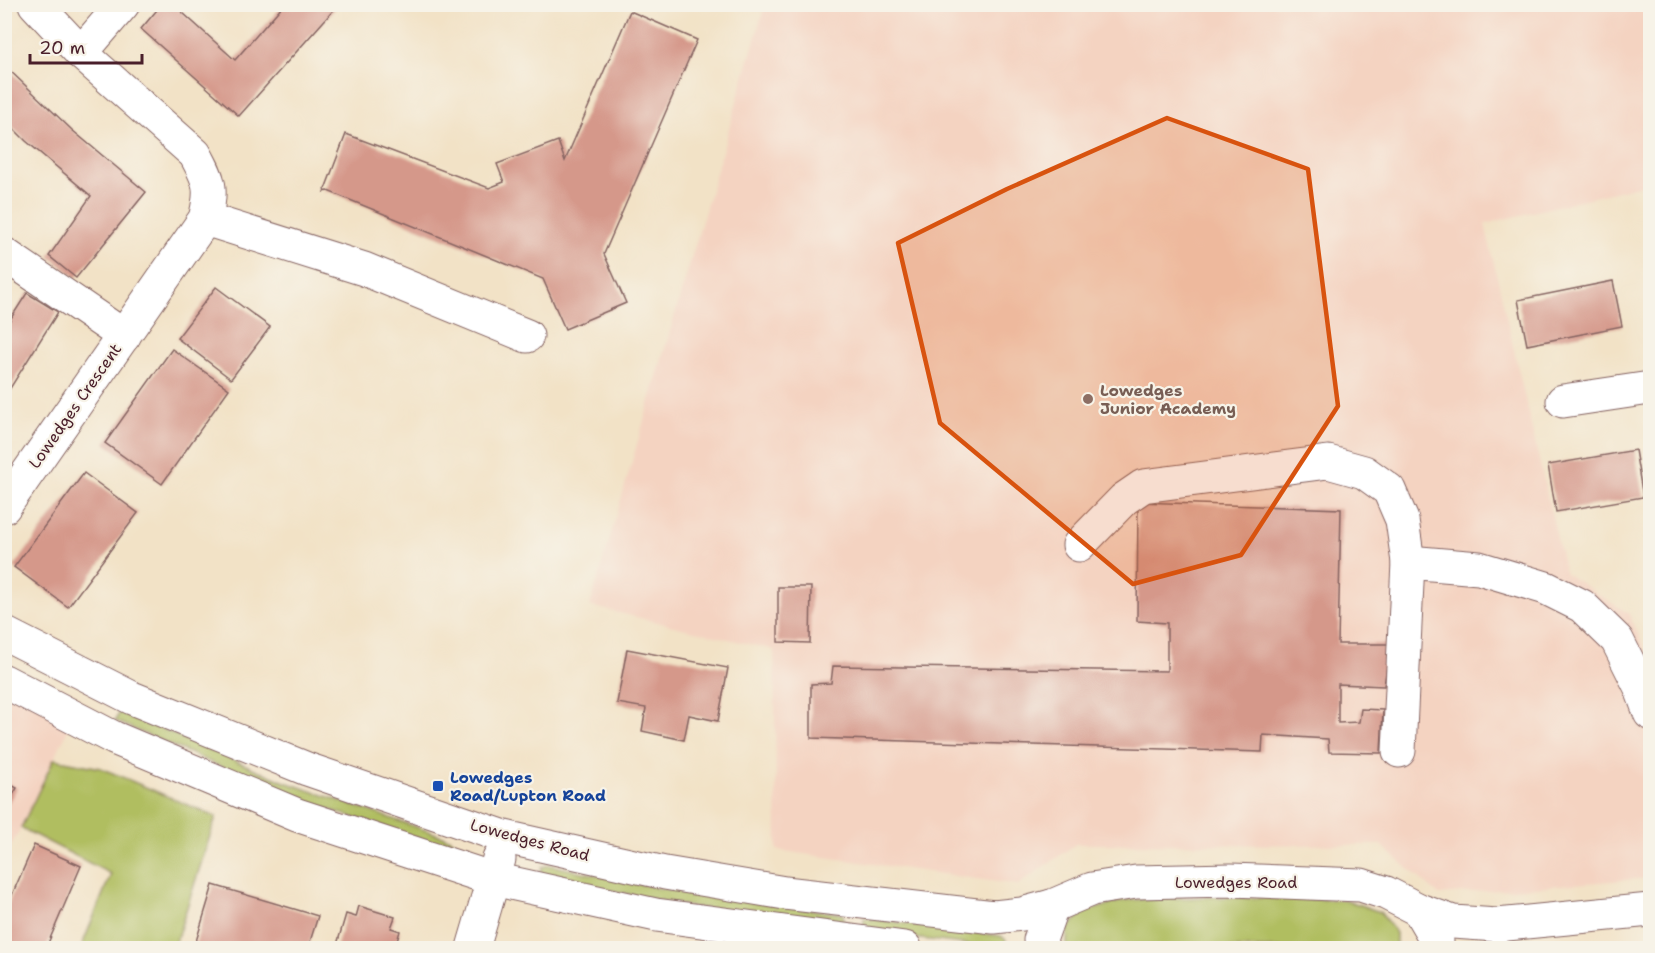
<svg xmlns="http://www.w3.org/2000/svg" width="1655" height="953" font-family="'Shantell Sans',sans-serif">
	<rect width="100%" height="100%" fill="#f7f3e8"/>
	<filter id="ink" filterUnits="userSpaceOnUse"><feTurbulence type="fractalNoise" baseFrequency=".0167" numOctaves="2"/><feDisplacementMap in="SourceGraphic" scale="12" xChannelSelector="R" yChannelSelector="G"/><feConvolveMatrix kernelMatrix="1 2 1 2 8 2 1 2 1" color-interpolation-filters="sRGB"/></filter>
	<filter id="wash" filterUnits="userSpaceOnUse"><feTurbulence type="fractalNoise" baseFrequency=".008" numOctaves="4" result="noise"/><feDisplacementMap in="SourceGraphic" scale="24" xChannelSelector="R" yChannelSelector="G"/><feGaussianBlur stdDeviation="1.35" result="paint"/><feColorMatrix in="noise" values="0 0 0 0 0 0 0 0 0 0 0 0 0 0 0 0 0 1.4 0 .05"/><feComposite in="paint" operator="in"/></filter>
	<g filter="url(#wash)">
		<rect width="100%" height="100%" fill="#f2e2c6"/>
		<g fill="#f4d3c1">
			<path d="M 765,5 L 1650,5 L 1650,183 L 1485,224 L 1565,573 L 1629,614 L 1650,661 L 1650,864 L 1648,878 L 1439,895 L 1381,845 L 1076,844 L 1018,885 L 777,850 L 774,650 L 590,606 Z"/>
			<path d="M 5,681 L 74,717 L 21,828 L 5,856 Z"/>
		</g>
		<g fill="#b0be60" stroke="#7d6e46" stroke-width="1.5">
			<path d="M 120,711 L 285,782 L 451,839 L 454,841 L 454,845 L 446,848 L 291,797 L 115,721 Z"/>
			<path d="M 54,759 L 101,768 L 216,817 L 174,948 L 81,948 L 111,874 L 21,828 Z"/>
			<path d="M 549,865 L 663,889 L 843,914 L 844,925 L 687,906 L 545,877 L 541,872 L 542,867 Z"/>
			<path d="M 1216,897 L 1346,900 L 1380,912 L 1396,933 L 1396,948 L 1067,948 L 1067,929 L 1084,912 L 1126,900 Z"/>
			<path d="M 864,918 L 1001,936 L 1006,940 L 1006,946 L 1003,948 L 996,948 L 864,932 Z"/>
		</g>
		<g id="blocks">
			<g fill="#d5988a">
				<path d="M 162,4 L 173,4 L 235,60 L 284,4 L 339,4 L 239,116 L 141,29 Z"/>
				<path d="M 630,11 L 697,40 L 604,254 L 626,303 L 565,329 L 543,279 L 328,191 L 324,192 L 346,134 L 489,188 L 504,182 L 497,164 L 558,141 L 565,161 Z"/>
				<path d="M 4,65 L 72,130 L 146,192 L 76,278 L 49,256 L 91,196 L 26,141 L 4,119 Z"/>
				<path d="M 1613,281 L 1622,326 L 1527,345 L 1518,300 Z"/>
				<path d="M 216,287 L 270,327 L 231,379 L 177,338 Z"/>
				<path d="M 27,293 L 58,312 L 4,398 L 4,329 Z"/>
				<path d="M 172,349 L 229,389 L 162,484 L 105,443 Z"/>
				<path d="M 1635,450 L 1643,497 L 1556,512 L 1548,465 Z"/>
				<path d="M 84,473 L 138,513 L 68,607 L 14,567 Z"/>
				<path d="M 1138,502 L 1341,509 L 1338,644 L 1390,644 L 1384,686 L 1338,684 L 1338,723 L 1359,722 L 1361,709 L 1383,710 L 1381,753 L 1329,752 L 1328,739 L 1263,735 L 1262,752 L 811,738 L 811,684 L 831,683 L 833,666 L 1167,671 L 1167,623 L 1137,621 Z"/>
				<path d="M 778,587 L 811,587 L 810,643 L 778,642 Z"/>
				<path d="M 627,649 L 728,668 L 718,721 L 689,715 L 684,740 L 642,731 L 646,708 L 617,703 Z"/>
				<path d="M 4,781 L 17,788 L 4,810 Z"/>
				<path d="M 34,845 L 81,866 L 46,948 L 4,948 L 4,913 Z"/>
				<path d="M 213,885 L 318,916 L 308,948 L 194,948 Z"/>
				<path d="M 359,906 L 395,917 L 391,928 L 400,931 L 395,948 L 336,948 L 346,914 L 356,917 Z"/>
			</g>
		</g>
	</g>
	<g filter="url(#ink)">
		<use href="#blocks" fill-opacity="0" stroke="#856361" stroke-width="1.5"/>
		<g fill="none" stroke-linecap="round" stroke-linejoin="round">
			<defs>
				<g id="minor">
					<path d="M 81,53 L 123,4"/>
					<path d="M 205,219 L 364,269 L 527,336"/>
					<path d="M 4,254 L 124,336"/>
					<path d="M 1563,401 L 1650,388"/>
					<path d="M 4,507 L 205,219 C 213,189 210,181 195,154 L 81,53 L 35,4"/>
					<path d="M 1079,545 L 1124,499 L 1143,486 L 1328,462 L 1364,472 L 1389,490 L 1402,520 L 1408,562 L 1399,751"/>
					<path d="M 1408,562 L 1479,568 L 1546,588 L 1582,606 L 1617,640 L 1640,686 L 1650,713"/>
					<path d="M 4,633 L 132,698 L 307,769 L 505,837 L 665,873 L 785,893 L 994,917 L 1022,914 L 1052,906 L 1092,889 L 1136,882 L 1231,880 L 1361,885 L 1386,893 L 1419,910 L 1453,922 L 1497,925 L 1650,910"/>
					<path d="M 4,681 L 114,738 L 297,815 L 493,879 L 656,915 L 905,948"/>
					<path d="M 1419,910 L 1437,941 L 1436,948"/>
					<path d="M 473,948 L 499,859"/>
					<path d="M 1042,948 L 1040,940 L 1052,906"/>
				</g>
			</defs>
			<use href="#minor" stroke="#856361" stroke-width="35"/>
			<use href="#minor" stroke="#fff" stroke-width="33"/>
		</g>
	</g>
	<path fill="#d8530f" fill-opacity="0.2" stroke="#d8530f" stroke-width="4.5" stroke-linejoin="round" d="M 1167,118 L 1308,169 L 1338,406 L 1241,555 L 1133,584 L 940,423 L 898,243 L 1007,189 Z"/>
	<circle fill="#8d6e63" stroke="#f7f3e8" stroke-width="2" cx="1088" cy="399" r="6"/>
	<rect fill="#1a4fb4" stroke="#f7f3e8" stroke-width="2" x="432" y="780" width="12" height="12" rx="3"/>
	<g text-anchor="middle" dominant-baseline="central" stroke-width="4.5" stroke-linejoin="round" paint-order="stroke">
		<g font-size="16" font-weight="bold" fill="#785e54" stroke="#f7f3e8" text-anchor="start">
			<text x="1100" y="390">Lowedges<tspan x="1100" dy="18">Junior Academy</tspan></text>
		</g>
		<g font-size="16" fill="#4a1f2b" stroke="#f7f3e8">
			<text transform="translate(75 406) rotate(-55)">Lowedges Crescent</text>
			<text transform="translate(530 840) rotate(15)">Lowedges Road</text>
			<text x="1236" y="882">Lowedges Road</text>
		</g>
		<g font-size="16" font-weight="bold" fill="#164399" stroke="#f7f3e8" text-anchor="start">
			<text x="450" y="777">Lowedges<tspan x="450" dy="18">Road/Lupton Road</tspan></text>
		</g>
	</g>
	<rect width="1655" height="953" fill="none" stroke="#f7f3e8" stroke-width="24"/>
	<path d="M30 54v9h112v-9" fill="none" stroke="#4a1f2b" stroke-width="3"/>
	<text x="39" y="54" font-size="18" fill="#4a1f2b" stroke="#f7f3e8" stroke-width="4.5" paint-order="stroke">20 m</text>
</svg>
